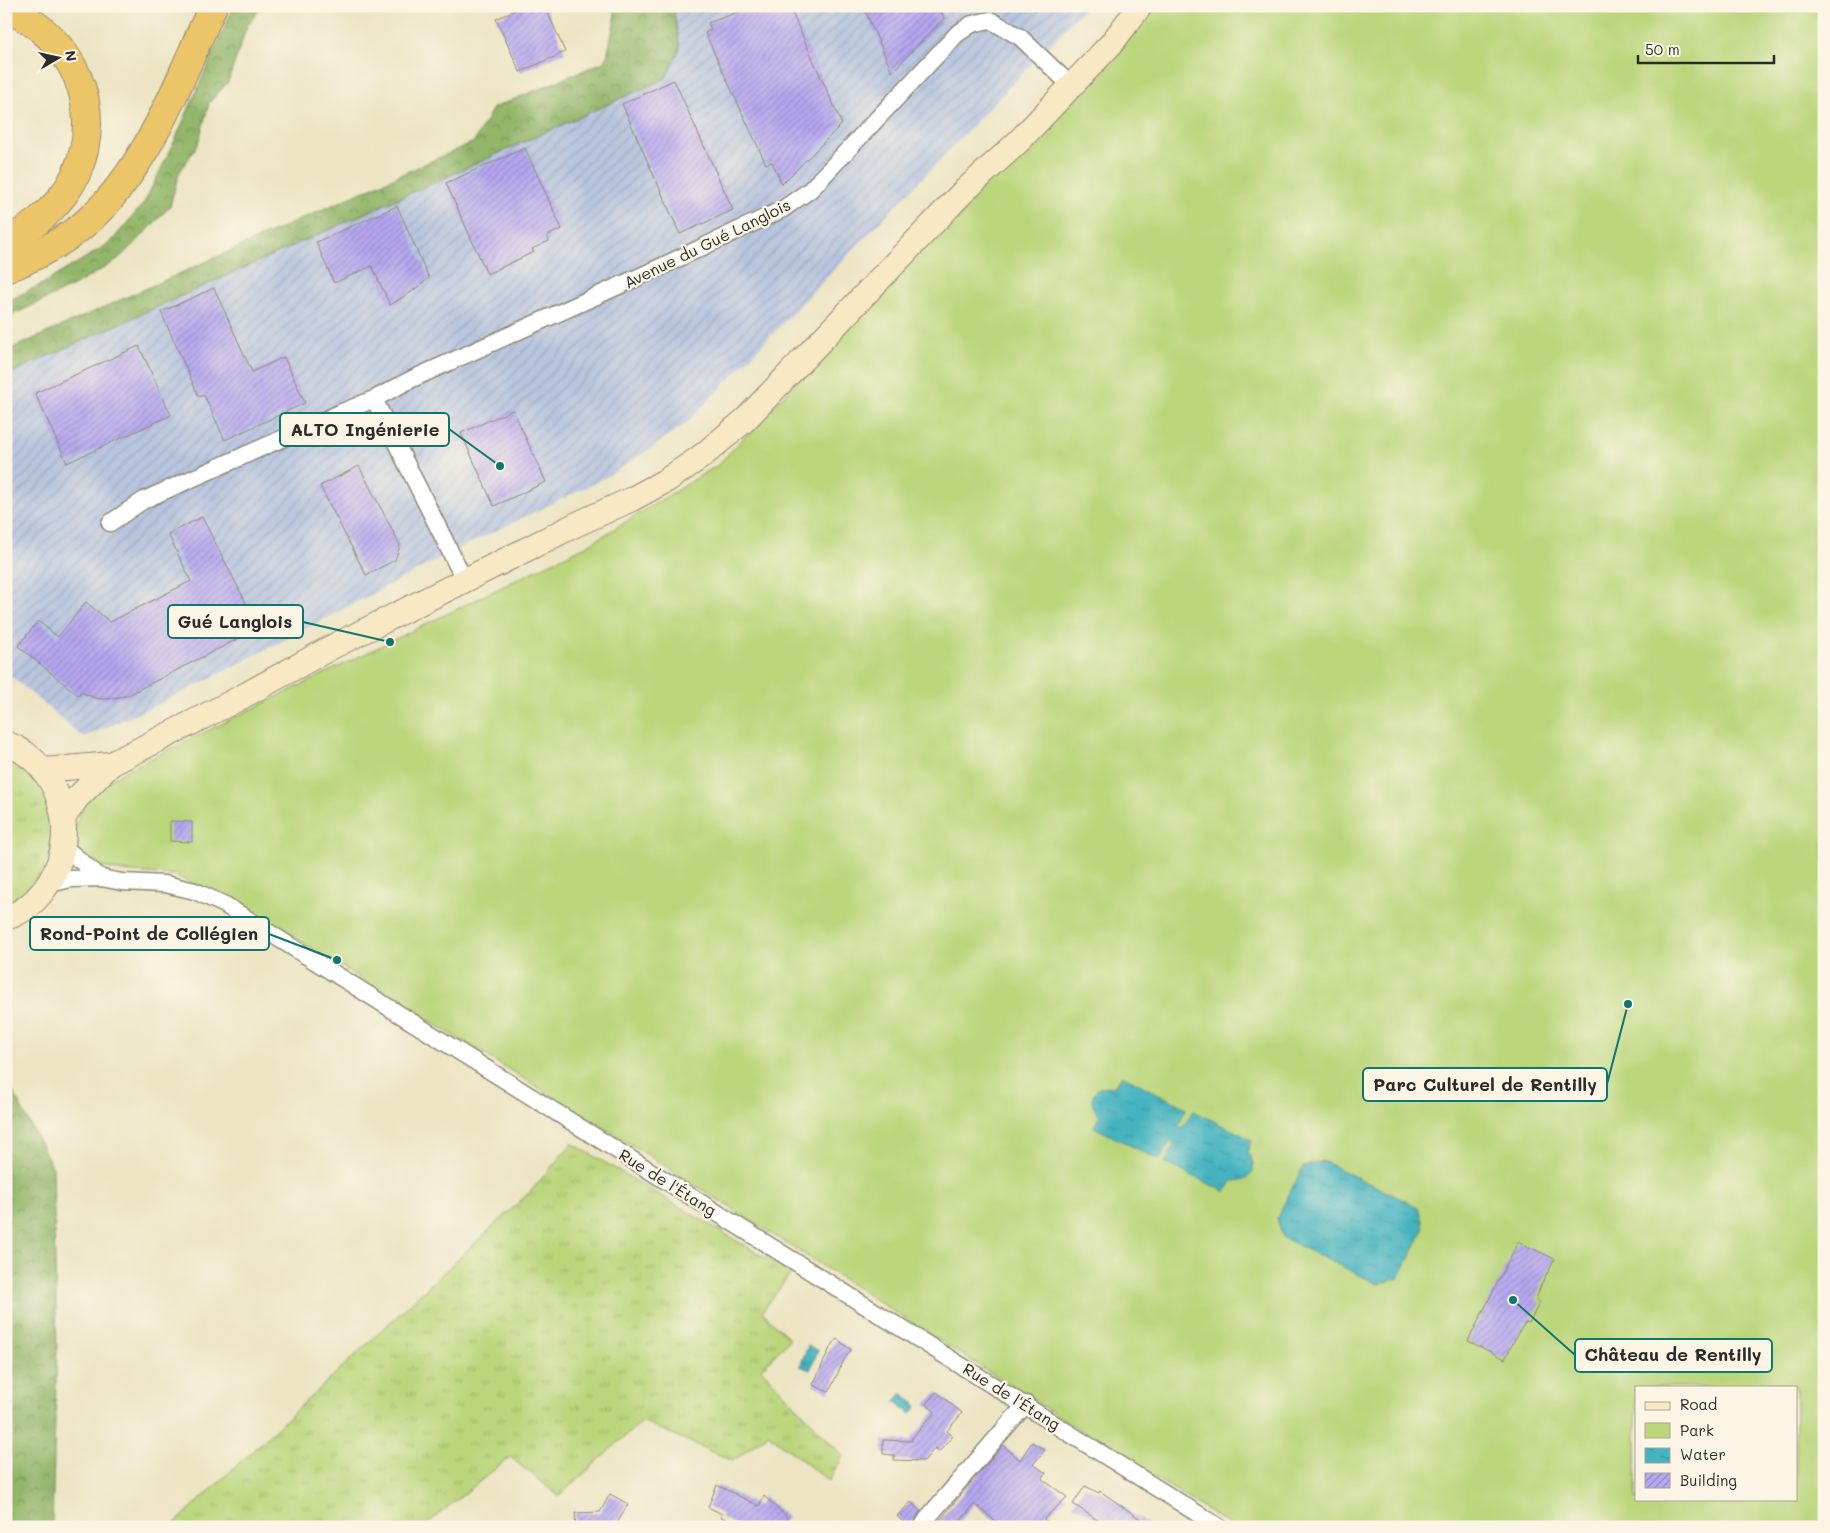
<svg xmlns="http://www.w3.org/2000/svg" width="1830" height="1533" font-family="Mali,sans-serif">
	<defs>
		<pattern id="industrial-furrows" width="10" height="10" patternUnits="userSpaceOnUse" patternTransform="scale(1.25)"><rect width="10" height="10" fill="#b8c5de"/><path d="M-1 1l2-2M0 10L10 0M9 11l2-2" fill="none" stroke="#9ea9bf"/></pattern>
		<pattern id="grass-tufts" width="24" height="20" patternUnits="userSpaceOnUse" patternTransform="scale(1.25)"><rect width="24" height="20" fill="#bad57a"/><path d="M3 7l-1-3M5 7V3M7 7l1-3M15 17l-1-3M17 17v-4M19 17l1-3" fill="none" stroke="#a0b76a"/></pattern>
		<pattern id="forest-crowns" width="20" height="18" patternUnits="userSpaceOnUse" patternTransform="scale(1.25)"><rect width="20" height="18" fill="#93b66a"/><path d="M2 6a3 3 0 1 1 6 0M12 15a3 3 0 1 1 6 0" fill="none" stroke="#789457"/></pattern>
		<pattern id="water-ripples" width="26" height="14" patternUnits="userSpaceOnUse" patternTransform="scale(1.25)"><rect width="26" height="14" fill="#45b4c0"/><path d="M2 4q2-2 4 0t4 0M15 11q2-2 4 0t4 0" fill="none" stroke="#3a939c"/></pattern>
		<pattern id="building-hatch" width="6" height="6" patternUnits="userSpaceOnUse" patternTransform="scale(1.25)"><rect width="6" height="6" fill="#b6a7f1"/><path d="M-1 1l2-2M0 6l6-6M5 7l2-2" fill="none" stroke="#9488c3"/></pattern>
	</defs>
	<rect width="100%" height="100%" fill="#fcf5e5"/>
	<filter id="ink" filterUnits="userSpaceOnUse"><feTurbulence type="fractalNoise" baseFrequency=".02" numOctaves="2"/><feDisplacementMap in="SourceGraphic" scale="10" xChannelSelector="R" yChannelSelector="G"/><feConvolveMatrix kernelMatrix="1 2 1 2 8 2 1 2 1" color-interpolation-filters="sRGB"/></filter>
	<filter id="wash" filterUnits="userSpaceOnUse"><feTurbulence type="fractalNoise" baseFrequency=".0096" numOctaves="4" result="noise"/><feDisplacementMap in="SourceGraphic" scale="20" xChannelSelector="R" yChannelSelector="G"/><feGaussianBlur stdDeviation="1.12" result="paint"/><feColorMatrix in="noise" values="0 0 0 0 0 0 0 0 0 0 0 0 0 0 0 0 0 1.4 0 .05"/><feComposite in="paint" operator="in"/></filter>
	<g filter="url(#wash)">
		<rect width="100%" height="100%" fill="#ece4c3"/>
		<path fill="url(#industrial-furrows)" d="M 673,6 L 1087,6 L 690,420 L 647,451 L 603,479 L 450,553 L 198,685 L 124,720 L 83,737 L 6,672 L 6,375 L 665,78 L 680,48 Z"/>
		<g fill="url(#grass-tufts)" stroke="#728052">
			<path d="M 6,753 C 15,759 28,766 34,774 C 39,782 47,793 50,801 C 63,839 44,887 6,903 Z"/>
			<path d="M 572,1143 L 791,1273 L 762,1312 L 790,1339 L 761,1369 L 843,1456 L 829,1481 L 768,1434 L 733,1461 L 642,1421 L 559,1496 L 510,1457 L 423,1527 L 171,1527 L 531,1191 Z"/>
		</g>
		<g fill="url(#forest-crowns)" stroke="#5f704a">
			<path d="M 234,6 L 262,6 L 247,26 L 228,82 L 209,103 L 198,144 L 179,173 L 170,206 L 146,232 L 116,261 L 75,285 L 6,318 L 6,302 L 44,283 L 110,243 L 144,203 L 171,149 Z"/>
			<path d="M 614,6 L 673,6 L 680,48 L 666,78 L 6,375 L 6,351 L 474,142 L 493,108 L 606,61 L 615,19 Z"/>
			<path d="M 6,1078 L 53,1168 L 57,1348 L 52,1527 L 6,1527 Z"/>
		</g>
		<path fill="#bad57a" stroke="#728052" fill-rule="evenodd" d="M 1153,6 L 1824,6 L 1824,1527 L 1233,1527 L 643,1152 L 264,919 L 175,875 L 120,871 L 95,865 L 77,850 L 75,828 L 83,806 L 98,787 L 127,770 L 588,545 L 718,465 ZM 1636,1387 L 1796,1387 L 1796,1499 L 1636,1499 Z"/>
		<g fill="url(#water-ripples)" stroke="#387076">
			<path d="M 1122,1075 L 1186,1108 L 1178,1127 L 1183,1127 L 1193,1111 L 1252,1140 L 1247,1152 C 1260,1168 1252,1181 1232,1181 L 1226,1192 L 1165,1163 L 1174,1145 L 1171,1141 L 1159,1160 L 1094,1127 L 1100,1115 C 1084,1102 1094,1082 1114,1087 Z"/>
			<path d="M 1323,1161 L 1418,1207 L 1424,1228 L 1399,1278 L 1378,1284 L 1283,1238 L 1277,1218 L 1303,1167 Z"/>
			<path d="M 808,1346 L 818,1350 L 810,1370 L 800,1366 Z"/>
			<path d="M 902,1393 L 917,1406 L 911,1414 L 895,1401 Z"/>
		</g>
		<g id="blocks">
			<g fill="url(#building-hatch)">
				<path d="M 524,6 L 545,6 L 565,52 L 520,72 L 496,19 Z"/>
				<path d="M 755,6 L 789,6 L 842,124 L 782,184 L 772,162 L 766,164 L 705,33 L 711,30 L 708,23 Z"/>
				<path d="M 863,6 L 939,6 L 944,18 L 892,72 Z"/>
				<path d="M 674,80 L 733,210 L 680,234 L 622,104 Z"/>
				<path d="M 525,148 L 562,229 L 547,236 L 549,241 L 532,249 L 534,252 L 487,274 L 446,183 Z"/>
				<path d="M 397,206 L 429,278 L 410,293 L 390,305 L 372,266 L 334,283 L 316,242 Z"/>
				<path d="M 214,288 L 252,372 L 284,357 L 305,403 L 225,440 L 204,395 L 199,397 L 161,312 Z"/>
				<path d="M 139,346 L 171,415 L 67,463 L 35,393 Z"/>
				<path d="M 513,410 L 546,482 L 494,506 L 461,433 Z"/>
				<path d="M 359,466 L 400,545 L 395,560 L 366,575 L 320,486 Z"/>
				<path d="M 202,517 L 259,628 L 126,696 L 105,699 L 95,698 L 81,692 L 78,695 L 18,646 L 38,621 L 58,637 L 86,602 L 110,622 L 191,581 L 168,534 Z"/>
				<path d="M 170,821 L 192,822 L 192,842 L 170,841 Z"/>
				<path d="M 1518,1242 L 1555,1259 L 1540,1287 L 1536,1300 L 1540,1302 L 1529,1323 L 1526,1322 L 1518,1333 L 1505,1359 L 1468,1341 Z"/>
				<path d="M 837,1339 L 851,1350 L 844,1360 L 829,1392 L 813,1385 L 830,1348 Z"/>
				<path d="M 937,1392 L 962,1413 L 947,1431 L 953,1436 L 939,1452 L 935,1448 L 924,1461 L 894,1460 L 894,1455 L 883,1454 L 883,1440 L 912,1441 L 912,1438 L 935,1412 L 926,1404 Z"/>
				<path d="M 1032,1442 L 1045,1450 L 1033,1464 L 1046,1473 L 1042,1479 L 1067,1497 L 1044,1519 L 1053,1527 L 1003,1527 L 974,1504 L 956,1527 L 934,1527 L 1003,1445 L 1020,1460 Z"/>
				<path d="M 717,1485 L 759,1506 L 764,1496 L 787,1517 L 781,1527 L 740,1527 L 721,1517 L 722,1514 L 708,1507 Z"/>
				<path d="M 1085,1486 L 1099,1493 L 1100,1491 L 1152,1527 L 1108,1527 L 1073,1504 Z"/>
				<path d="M 610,1494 L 628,1504 L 615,1527 L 576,1527 L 575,1513 L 600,1512 Z"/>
				<path d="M 911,1502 L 920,1511 L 912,1527 L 908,1527 L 897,1516 Z"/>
			</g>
		</g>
	</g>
	<g filter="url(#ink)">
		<use href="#blocks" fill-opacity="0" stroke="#8c8877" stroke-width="1"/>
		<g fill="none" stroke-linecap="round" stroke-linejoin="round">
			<defs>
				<g id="minor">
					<path d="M 374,399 L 465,581"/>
					<path d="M 110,523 L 144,500 L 340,413 L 374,399 L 412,379 L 654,270 L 783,209 L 810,190 L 957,34 L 972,24 L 990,20 L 1020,37 L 1062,77"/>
					<path d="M 64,847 L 101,878"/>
					<path d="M 49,884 L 71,879 L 101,878 L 122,882 L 165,884 L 195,891 L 225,905 C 555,1114 889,1317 1219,1527"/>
					<path d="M 922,1527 L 929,1516 L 1026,1404"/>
				</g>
				<g id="secondary">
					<path d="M 6,743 C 65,766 82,843 43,891 C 34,903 21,913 6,918"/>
					<path d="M 44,770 L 111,764"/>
					<path d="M 64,817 L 77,798 L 111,764 L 238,699 L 330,648 L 575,525 L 632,499 L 667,480 L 702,456 L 745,420 L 962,193 L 1019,141 L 1111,44 L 1140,6"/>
				</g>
				<g id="motorway">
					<path d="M 6,8 C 72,36 106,106 76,174 C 62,204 34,227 6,242"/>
					<path d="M 6,269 C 30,259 52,248 73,233 C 144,181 177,84 213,6"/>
				</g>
			</defs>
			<use href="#minor" stroke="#8c8877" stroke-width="19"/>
			<use href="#secondary" stroke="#8c8877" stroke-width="26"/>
			<use href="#motorway" stroke="#8c8877" stroke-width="30"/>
			<use href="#minor" stroke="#fff" stroke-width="16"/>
			<use href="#secondary" stroke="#f8e8c3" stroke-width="24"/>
			<use href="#motorway" stroke="#edc569" stroke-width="28"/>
		</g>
	</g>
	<g text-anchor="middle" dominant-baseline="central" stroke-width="4.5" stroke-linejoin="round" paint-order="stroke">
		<g font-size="16" fill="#2b2b2b" stroke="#fcf5e5">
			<text transform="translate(707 243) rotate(-26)">Avenue du Gué Langlois</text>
			<text transform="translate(668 1182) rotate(32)">Rue de l'Étang</text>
			<text transform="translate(1012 1396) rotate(32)">Rue de l'Étang</text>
		</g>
	</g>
	<path fill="none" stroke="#0f766e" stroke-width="2" d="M500 466L449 429M390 642L303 622M337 960L269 934M1628 1004L1607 1084M1513 1300L1575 1355"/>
	<g fill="#0f766e" stroke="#fcf5e5" stroke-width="2">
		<circle cx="500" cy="466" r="5"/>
		<circle cx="390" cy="642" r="5"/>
		<circle cx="337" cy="960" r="5"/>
		<circle cx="1628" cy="1004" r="5"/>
		<circle cx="1513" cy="1300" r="5"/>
	</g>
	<g fill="#fcf5e5" stroke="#0f766e" stroke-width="2">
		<rect x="280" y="413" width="169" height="33" rx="5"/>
		<rect x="168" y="605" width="135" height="33" rx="5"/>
		<rect x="30" y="917" width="239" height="33" rx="5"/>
		<rect x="1363" y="1068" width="244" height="33" rx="5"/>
		<rect x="1575" y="1339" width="197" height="33" rx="5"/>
	</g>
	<g font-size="18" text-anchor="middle" font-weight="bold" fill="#2b2b2b">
		<text x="365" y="436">ALTO Ingénierie</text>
		<text x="235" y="628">Gué Langlois</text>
		<text x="149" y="940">Rond-Point de Collégien</text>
		<text x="1485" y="1091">Parc Culturel de Rentilly</text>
		<text x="1673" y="1361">Château de Rentilly</text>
	</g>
	<rect width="1830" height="1533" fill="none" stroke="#fcf5e5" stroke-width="25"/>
	<rect x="1635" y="1386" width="162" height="115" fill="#fcf5e5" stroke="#a8a49b"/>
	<rect x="1645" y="1402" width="25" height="8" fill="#f8e8c3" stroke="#a8a49b"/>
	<text x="1680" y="1410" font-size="15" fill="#2b2b2b">Road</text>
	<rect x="1645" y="1423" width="25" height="15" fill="#bad57a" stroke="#a8a49b"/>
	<text x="1680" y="1436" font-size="15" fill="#2b2b2b">Park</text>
	<rect x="1645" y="1448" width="25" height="15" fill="url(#water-ripples)" stroke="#a8a49b"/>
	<text x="1680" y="1460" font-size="15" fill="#2b2b2b">Water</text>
	<rect x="1645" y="1473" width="25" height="15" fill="url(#building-hatch)" stroke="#a8a49b"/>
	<text x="1680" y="1486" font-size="15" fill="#2b2b2b">Building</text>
	<g transform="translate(58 58) rotate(81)" stroke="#fcf5e5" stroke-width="4" paint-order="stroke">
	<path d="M0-4L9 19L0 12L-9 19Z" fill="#2b2b2b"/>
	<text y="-8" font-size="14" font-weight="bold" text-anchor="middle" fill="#2b2b2b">N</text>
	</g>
	<path d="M1638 55v8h136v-8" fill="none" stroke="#2b2b2b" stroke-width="2.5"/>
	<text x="1645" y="55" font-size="15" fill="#2b2b2b" stroke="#fcf5e5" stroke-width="4" paint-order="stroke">50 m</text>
</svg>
